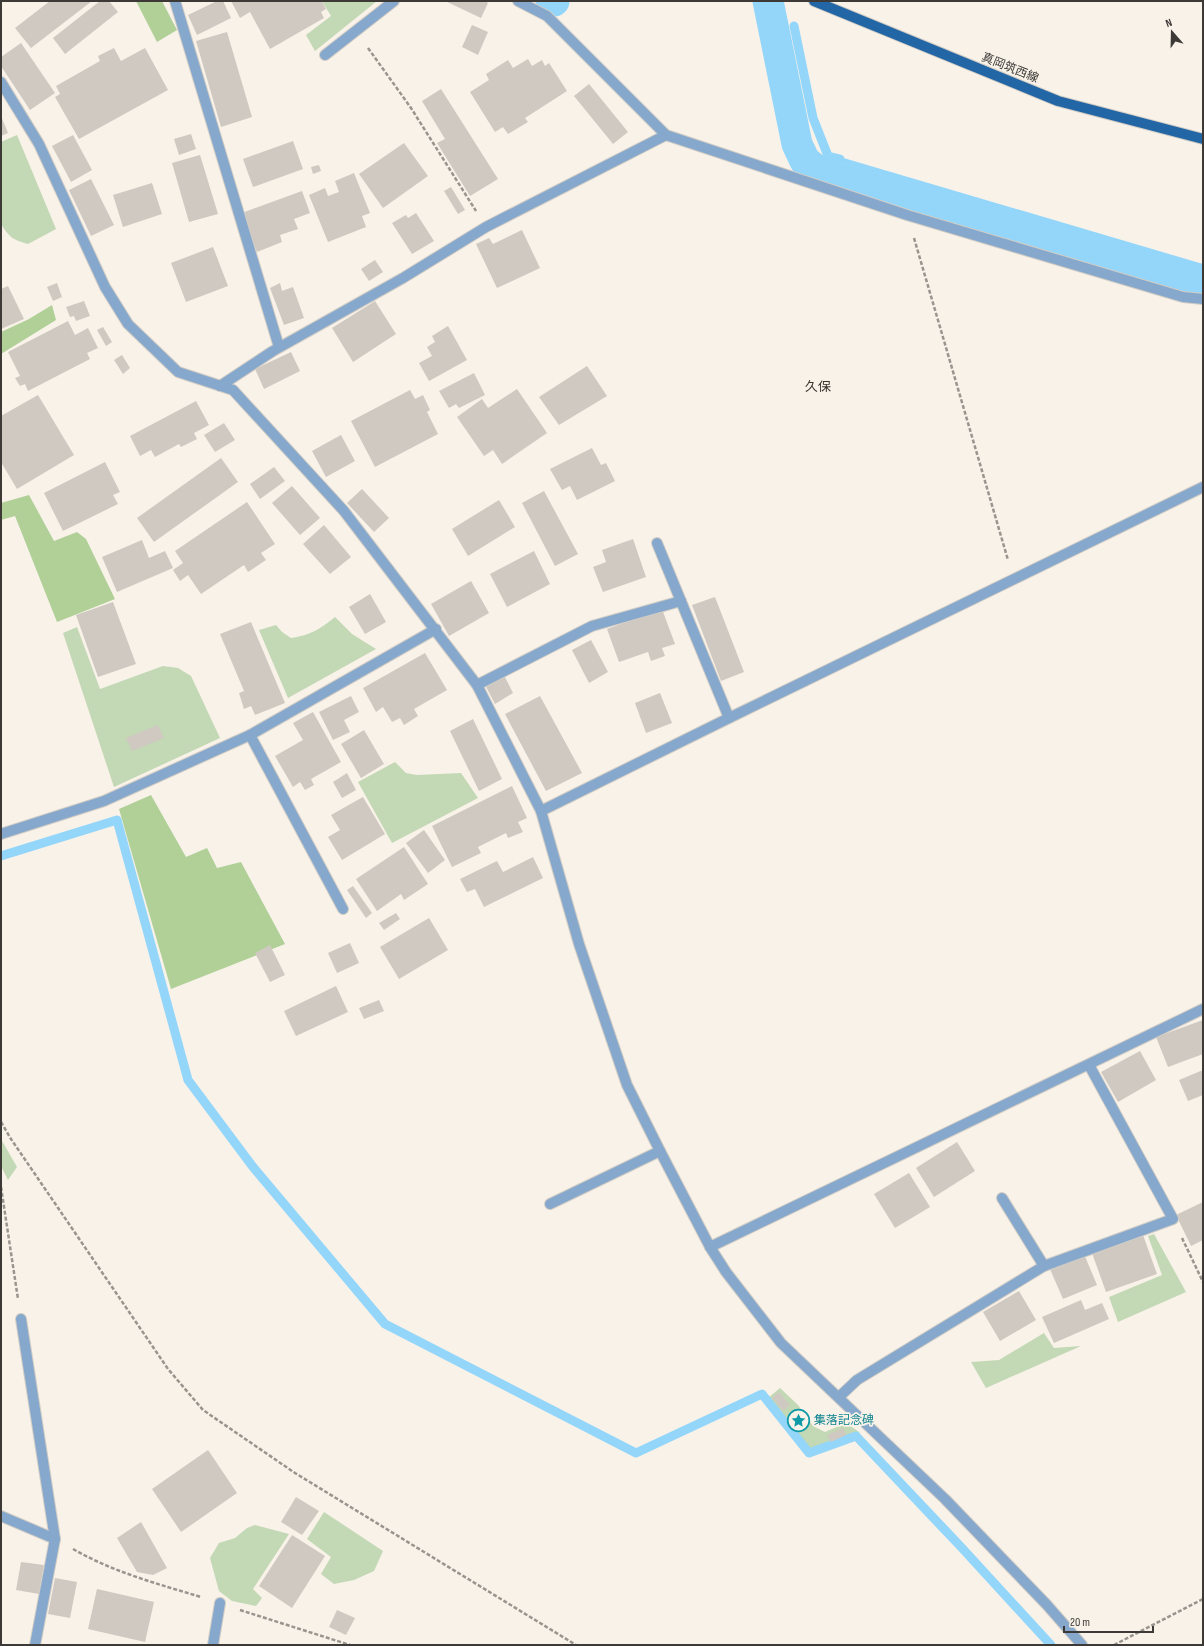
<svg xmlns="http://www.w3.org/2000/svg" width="1204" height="1646" font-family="'Sofia Sans Condensed','Noto Sans JP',sans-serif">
	<rect width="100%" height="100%" fill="#f8f2e9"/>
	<g fill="#c3d8b4">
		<path d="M 322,1 L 377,1 L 315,51 L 306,35 L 331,16 Z"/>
		<path d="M 17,135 L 56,229 L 28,244 C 13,240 9,237 1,224 L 1,142 Z"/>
		<path d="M 335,617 L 352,634 L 376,649 L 288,698 L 259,630 L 276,625 L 282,632 L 291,638 C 311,635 320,629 335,617 Z"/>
		<path d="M 77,627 L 100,689 L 163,666 L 178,668 L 191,676 L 220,738 L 114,787 L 63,633 Z"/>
		<path d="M 395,762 L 406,773 L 417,775 L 461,773 L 478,798 L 392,843 L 358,782 Z"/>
		<path d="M 1,1139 L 17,1167 L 8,1180 L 1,1166 Z"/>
		<path d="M 1154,1234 L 1186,1292 L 1118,1322 L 1109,1297 L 1162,1275 L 1148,1236 Z"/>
		<path d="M 1044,1333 L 1054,1348 L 1081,1346 L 986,1388 L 971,1362 L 999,1360 Z"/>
		<path d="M 780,1388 L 798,1405 L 813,1426 L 825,1432 C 842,1425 846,1421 860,1433 L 809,1451 L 768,1398 Z"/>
		<path d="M 324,1512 L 383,1551 L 374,1571 L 354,1580 L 334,1584 L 321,1574 L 331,1557 L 307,1539 Z"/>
		<path d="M 255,1525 L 289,1534 L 253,1589 L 262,1598 L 256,1606 L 232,1601 L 219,1591 L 210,1558 L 219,1543 L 235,1538 L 247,1528 Z"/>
	</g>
	<g fill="#b0d098">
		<path d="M 136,1 L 162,1 L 177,30 L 157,42 Z"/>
		<path d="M 52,305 L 56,320 L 1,354 L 1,332 L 29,319 Z"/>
		<path d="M 29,495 L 54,541 L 77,532 L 86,539 L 115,599 L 57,622 L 15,516 L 1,520 L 1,503 Z"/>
		<path d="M 151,795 L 186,857 L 207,848 L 217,868 L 241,862 L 285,944 L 171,989 L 119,809 Z"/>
	</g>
	<path fill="#94d6fa" d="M 830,154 L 1203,264 L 1203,270 L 825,158 Z"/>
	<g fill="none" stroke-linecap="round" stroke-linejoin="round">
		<g stroke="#94d6fa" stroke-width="9">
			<path d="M 794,26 L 813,118 L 828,156 L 840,159"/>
			<path d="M 1,856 L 117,820 L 188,1080 L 253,1167 L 385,1324 L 636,1453 L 762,1394 L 809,1453 L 856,1436 L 962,1548 L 1051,1645"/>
		</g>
		<g stroke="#94d6fa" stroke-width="31">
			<path d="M 551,1 L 554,1"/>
			<path d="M 768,1 L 797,144 L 805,161 L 819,172 L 1202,285"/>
		</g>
	</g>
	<g fill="#cfc9c1">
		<path d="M 50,1 L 92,1 L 31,48 L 15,28 Z"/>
		<path d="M 100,1 L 109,1 L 118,12 L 65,54 L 53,38 Z"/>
		<path d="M 217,1 L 223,1 L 231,18 L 197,35 L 188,15 Z"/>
		<path d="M 231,1 L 322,1 L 326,9 L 321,12 L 324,18 L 270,49 L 250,12 L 240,18 Z"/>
		<path d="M 445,1 L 485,1 L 488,3 L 481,18 Z"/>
		<path d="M 472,25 L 488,32 L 478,55 L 462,47 Z"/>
		<path d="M 227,32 L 252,117 L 221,127 L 196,41 Z"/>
		<path d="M 21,43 L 55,93 L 30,110 L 1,66 L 1,57 Z"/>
		<path d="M 114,48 L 121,61 L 145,48 L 168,90 L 79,139 L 55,97 L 60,94 L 56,86 L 100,61 L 98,56 Z"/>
		<path d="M 528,59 L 532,66 L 542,60 L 545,66 L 549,63 L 567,91 L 525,118 L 528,122 L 508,134 L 503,127 L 495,132 L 470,92 L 489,80 L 486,74 L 508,60 L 513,68 Z"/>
		<path d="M 589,84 L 628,132 L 613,144 L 574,96 Z"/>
		<path d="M 441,89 L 498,179 L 470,196 L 437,143 L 445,139 L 422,101 Z"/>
		<path d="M 1,116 L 8,133 L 1,136 Z"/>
		<path d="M 191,134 L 196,149 L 179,155 L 174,139 Z"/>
		<path d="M 73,135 L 92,170 L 71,182 L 52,146 Z"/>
		<path d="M 293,141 L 303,169 L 253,187 L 243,159 Z"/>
		<path d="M 404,143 L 428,176 L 383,208 L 359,174 Z"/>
		<path d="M 200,155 L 218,214 L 189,222 L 172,163 Z"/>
		<path d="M 319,165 L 321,171 L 313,174 L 311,167 Z"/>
		<path d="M 354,173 L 370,213 L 362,216 L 366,227 L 328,242 L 309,195 L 325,188 L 328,196 L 339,192 L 335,181 Z"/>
		<path d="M 91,179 L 114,225 L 91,236 L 69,190 Z"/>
		<path d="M 152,183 L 162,214 L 123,227 L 113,195 Z"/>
		<path d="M 451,187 L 465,210 L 458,214 L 444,191 Z"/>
		<path d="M 302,191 L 310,213 L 294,219 L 298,229 L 280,235 L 282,242 L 257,252 L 242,213 Z"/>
		<path d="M 416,213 L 434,241 L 412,254 L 392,223 L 406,215 L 408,218 Z"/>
		<path d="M 522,230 L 540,268 L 497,288 L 476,244 L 489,238 L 493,244 Z"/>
		<path d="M 213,247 L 228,286 L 186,302 L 171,263 Z"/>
		<path d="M 375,260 L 383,272 L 369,281 L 361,269 Z"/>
		<path d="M 57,283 L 62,297 L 53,301 L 47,287 Z"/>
		<path d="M 280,283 L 282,291 L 293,287 L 304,318 L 284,325 L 270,288 Z"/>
		<path d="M 8,286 L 24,319 L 1,329 L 1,289 Z"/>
		<path d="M 84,301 L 90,316 L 76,321 L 74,316 L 70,317 L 66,307 Z"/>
		<path d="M 375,301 L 396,334 L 353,362 L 332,328 Z"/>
		<path d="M 68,321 L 75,335 L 88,328 L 98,348 L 87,353 L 90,359 L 28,391 L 25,384 L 20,386 L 15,378 L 20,376 L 8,352 Z"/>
		<path d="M 448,326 L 467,360 L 429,381 L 419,363 L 432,356 L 427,347 L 435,342 L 432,336 Z"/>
		<path d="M 103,327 L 112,342 L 106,346 L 97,330 Z"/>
		<path d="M 291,352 L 300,371 L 264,389 L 255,369 Z"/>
		<path d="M 122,355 L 130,368 L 123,374 L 114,360 Z"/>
		<path d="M 587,366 L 607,396 L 559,425 L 539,397 Z"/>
		<path d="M 474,373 L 485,395 L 459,408 L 456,404 L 449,408 L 439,391 Z"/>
		<path d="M 517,389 L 547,433 L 502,464 L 493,450 L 484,456 L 457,417 L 482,399 L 488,408 Z"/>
		<path d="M 410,390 L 415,399 L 423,395 L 430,410 L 427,412 L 438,434 L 375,467 L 351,421 Z"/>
		<path d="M 38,395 L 74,455 L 17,489 L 1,462 L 1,416 Z"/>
		<path d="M 196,401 L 209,425 L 194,433 L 197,439 L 181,447 L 179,444 L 155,457 L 151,450 L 140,456 L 130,436 Z"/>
		<path d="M 224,423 L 235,440 L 215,452 L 204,435 Z"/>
		<path d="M 341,435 L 355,461 L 326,477 L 312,451 Z"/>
		<path d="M 592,448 L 601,465 L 606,463 L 615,481 L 577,500 L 570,486 L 562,490 L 550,469 Z"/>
		<path d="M 221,458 L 238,482 L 154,542 L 137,518 Z"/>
		<path d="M 105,462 L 120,492 L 113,495 L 118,504 L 63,531 L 44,493 Z"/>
		<path d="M 274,467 L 285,481 L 260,499 L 250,484 Z"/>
		<path d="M 292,486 L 320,518 L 300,535 L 272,503 Z"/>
		<path d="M 362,489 L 389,518 L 374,532 L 347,503 Z"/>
		<path d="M 544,491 L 578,554 L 555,566 L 522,503 Z"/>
		<path d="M 499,500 L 515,527 L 468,556 L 452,529 Z"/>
		<path d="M 247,502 L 275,544 L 261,553 L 266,560 L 248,572 L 244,565 L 201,594 L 188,575 L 180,581 L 173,570 L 183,563 L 175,551 Z"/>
		<path d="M 324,525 L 351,557 L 330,574 L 303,544 Z"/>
		<path d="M 633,539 L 646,577 L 603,592 L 593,567 L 606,562 L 602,550 Z"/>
		<path d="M 142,540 L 149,558 L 165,551 L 173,568 L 117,592 L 102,557 Z"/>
		<path d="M 534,551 L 550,584 L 507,607 L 490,574 Z"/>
		<path d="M 471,581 L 489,613 L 449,636 L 431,604 Z"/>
		<path d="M 370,594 L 386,622 L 365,634 L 349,607 Z"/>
		<path d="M 715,597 L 744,672 L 721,681 L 692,605 Z"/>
		<path d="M 113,602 L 136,664 L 98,677 L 76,615 Z"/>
		<path d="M 662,609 L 675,644 L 662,648 L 665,656 L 651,661 L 648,652 L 619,662 L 607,629 Z"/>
		<path d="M 251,622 L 285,703 L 255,715 L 251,706 L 244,709 L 239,693 L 244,691 L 220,634 Z"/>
		<path d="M 591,640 L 608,672 L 589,683 L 572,650 Z"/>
		<path d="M 425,653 L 447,690 L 414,709 L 418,716 L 404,725 L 400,718 L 392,722 L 383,707 L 376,712 L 363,688 Z"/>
		<path d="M 503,673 L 513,693 L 495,704 L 484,683 Z"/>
		<path d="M 660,693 L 672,723 L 646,733 L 635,703 Z"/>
		<path d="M 351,696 L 359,712 L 344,720 L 350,732 L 333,740 L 319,712 Z"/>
		<path d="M 540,696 L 582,773 L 546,791 L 505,714 Z"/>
		<path d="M 313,712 L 341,762 L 311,779 L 314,785 L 305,790 L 300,782 L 293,787 L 275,756 L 303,740 L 293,723 Z"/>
		<path d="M 473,719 L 502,779 L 479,791 L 450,731 Z"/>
		<path d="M 158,725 L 164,738 L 132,751 L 126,738 Z"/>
		<path d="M 364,730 L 384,764 L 361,778 L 341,744 Z"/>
		<path d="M 347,773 L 356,790 L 342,798 L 333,782 Z"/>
		<path d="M 512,786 L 527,818 L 518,822 L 523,832 L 508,838 L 506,833 L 478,847 L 481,853 L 452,867 L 432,826 Z"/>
		<path d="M 363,797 L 385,834 L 342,860 L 328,837 L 340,830 L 331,815 Z"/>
		<path d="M 424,830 L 445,860 L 428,873 L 406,843 Z"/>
		<path d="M 404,847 L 428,884 L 404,900 L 401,894 L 377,911 L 356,879 Z"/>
		<path d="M 533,857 L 543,878 L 484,907 L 475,889 L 467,892 L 460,879 L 497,861 L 503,872 Z"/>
		<path d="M 353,886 L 372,913 L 366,918 L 347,890 Z"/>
		<path d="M 396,913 L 400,919 L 384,930 L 379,923 Z"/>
		<path d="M 429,918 L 448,950 L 399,979 L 380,947 Z"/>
		<path d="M 350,943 L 359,963 L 337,973 L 328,953 Z"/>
		<path d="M 270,945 L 285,975 L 270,982 L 255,953 Z"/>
		<path d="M 336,986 L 348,1012 L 296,1036 L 284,1011 Z"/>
		<path d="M 379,1000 L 384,1011 L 364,1019 L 359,1008 Z"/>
		<path d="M 1203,1020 L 1203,1054 L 1168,1067 L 1156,1037 Z"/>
		<path d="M 1140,1051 L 1156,1080 L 1118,1102 L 1101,1072 Z"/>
		<path d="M 1203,1070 L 1203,1095 L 1188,1101 L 1179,1080 Z"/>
		<path d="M 957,1142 L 975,1171 L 934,1197 L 916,1168 Z"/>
		<path d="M 909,1173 L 930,1207 L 895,1228 L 874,1194 Z"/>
		<path d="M 1203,1202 L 1203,1240 L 1191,1246 L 1176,1215 Z"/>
		<path d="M 1143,1235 L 1157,1274 L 1106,1292 L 1092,1253 Z"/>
		<path d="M 1084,1254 L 1097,1285 L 1063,1299 L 1050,1269 Z"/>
		<path d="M 1019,1291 L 1036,1320 L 1000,1341 L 983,1312 Z"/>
		<path d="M 1081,1300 L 1085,1310 L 1102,1303 L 1109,1319 L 1054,1343 L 1042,1317 Z"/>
		<path d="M 779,1392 L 790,1405 L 783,1411 L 772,1398 Z"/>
		<path d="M 843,1428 L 846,1435 L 831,1442 L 827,1435 Z"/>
		<path d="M 208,1450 L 237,1493 L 181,1532 L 152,1489 Z"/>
		<path d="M 296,1497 L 319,1511 L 302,1535 L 281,1522 Z"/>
		<path d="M 141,1522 L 167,1568 L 153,1575 L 137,1572 L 117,1538 Z"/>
		<path d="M 292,1535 L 325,1556 L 292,1608 L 259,1586 Z"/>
		<path d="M 21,1562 L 44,1565 L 39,1594 L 16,1590 Z"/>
		<path d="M 55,1578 L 77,1582 L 70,1618 L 48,1614 Z"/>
		<path d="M 97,1589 L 154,1602 L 145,1642 L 88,1629 Z"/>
		<path d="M 337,1610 L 355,1618 L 346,1635 L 329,1627 Z"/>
	</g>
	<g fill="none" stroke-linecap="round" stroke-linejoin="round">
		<defs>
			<g id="minor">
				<path d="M 175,1 L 279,347"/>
				<path d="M 518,1 L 547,16 L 666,135 L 907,215 L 1183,297 L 1203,299"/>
				<path d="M 325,55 L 394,1"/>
				<path d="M 1,82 L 39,144 L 105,287 L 128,324 L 178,372 L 233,390 L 344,511 L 477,685 L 541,811 L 579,944 L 627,1085 L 660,1151 L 710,1247 L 726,1272 L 781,1343 L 945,1499 L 1047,1605 L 1082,1645"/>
				<path d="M 220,386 L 273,351 L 403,278 L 486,227 L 666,135"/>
				<path d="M 657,543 L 729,718"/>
				<path d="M 477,685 L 592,626 L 681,601"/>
				<path d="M 250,735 L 343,909"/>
				<path d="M 541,811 L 729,718 L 1203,487"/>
				<path d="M 1,834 L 104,801 L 250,735 L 436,629"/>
				<path d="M 1002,1198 L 1044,1266"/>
				<path d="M 550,1204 L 660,1151"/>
				<path d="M 710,1247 L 1203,1009"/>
				<path d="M 21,1319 L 55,1539 L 35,1645"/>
				<path d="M 839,1397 L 857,1380 L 1044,1266 L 1173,1219 L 1089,1065"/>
				<path d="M 1,1516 L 55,1539"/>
				<path d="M 213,1645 L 220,1603"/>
			</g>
			<path id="major" d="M 814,1 L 1058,101 L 1203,139"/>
		</defs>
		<use href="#minor" stroke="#d2cdc5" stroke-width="12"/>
		<use href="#major" stroke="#d2cdc5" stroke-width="12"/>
		<g stroke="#99948e" stroke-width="2.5" stroke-dasharray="4 2" stroke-linecap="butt">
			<path d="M 368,48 L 411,108 L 476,211"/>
			<path d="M 914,238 L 1008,560"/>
			<path d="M 1,1122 L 11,1139 L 168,1369 L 203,1410 L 295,1473 L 576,1645"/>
			<path d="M 1,1187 L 18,1299"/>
			<path d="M 1182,1238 L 1203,1282"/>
			<path d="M 73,1549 C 113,1572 158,1584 201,1597"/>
			<path d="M 240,1610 L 350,1645"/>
			<path d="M 1114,1645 L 1203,1599"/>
		</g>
		<use href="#minor" stroke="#86a8cc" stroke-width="10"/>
		<use href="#major" stroke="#2366a6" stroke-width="10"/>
	</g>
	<defs>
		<symbol id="sight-ring" viewBox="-11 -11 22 22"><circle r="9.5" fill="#f8f2e9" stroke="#0f9aa8" stroke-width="1.5"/><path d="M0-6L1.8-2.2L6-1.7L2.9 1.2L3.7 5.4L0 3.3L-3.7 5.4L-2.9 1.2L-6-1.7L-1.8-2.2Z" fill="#0f9aa8"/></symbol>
	</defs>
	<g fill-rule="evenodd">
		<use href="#sight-ring" x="786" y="1408" width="25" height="25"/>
	</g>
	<g text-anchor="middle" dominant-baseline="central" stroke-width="3.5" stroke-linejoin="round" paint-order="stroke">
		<g font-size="12" fill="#3c3936" stroke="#f8f2e9">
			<text transform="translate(1010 68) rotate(22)">真岡筑西線</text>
		</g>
		<g font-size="12" fill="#0d838f" stroke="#f8f2e9" text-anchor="start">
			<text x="814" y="1420">集落記念碑</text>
		</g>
		<g font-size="13" fill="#38342d" stroke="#f8f2e9">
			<text x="818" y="387">久保</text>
		</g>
	</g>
	<rect width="1204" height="1646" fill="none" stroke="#3c3936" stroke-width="4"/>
	<g transform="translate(1172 32) rotate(340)" stroke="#f8f2e9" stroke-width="3" paint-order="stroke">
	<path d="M0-3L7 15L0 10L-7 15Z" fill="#3c3936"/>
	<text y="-6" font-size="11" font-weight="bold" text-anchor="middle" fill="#3c3936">N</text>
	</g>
	<path d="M1064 1626v6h89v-6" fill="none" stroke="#3c3936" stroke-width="2"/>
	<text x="1070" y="1626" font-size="12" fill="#3c3936" stroke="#f8f2e9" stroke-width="3" paint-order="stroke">20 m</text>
</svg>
